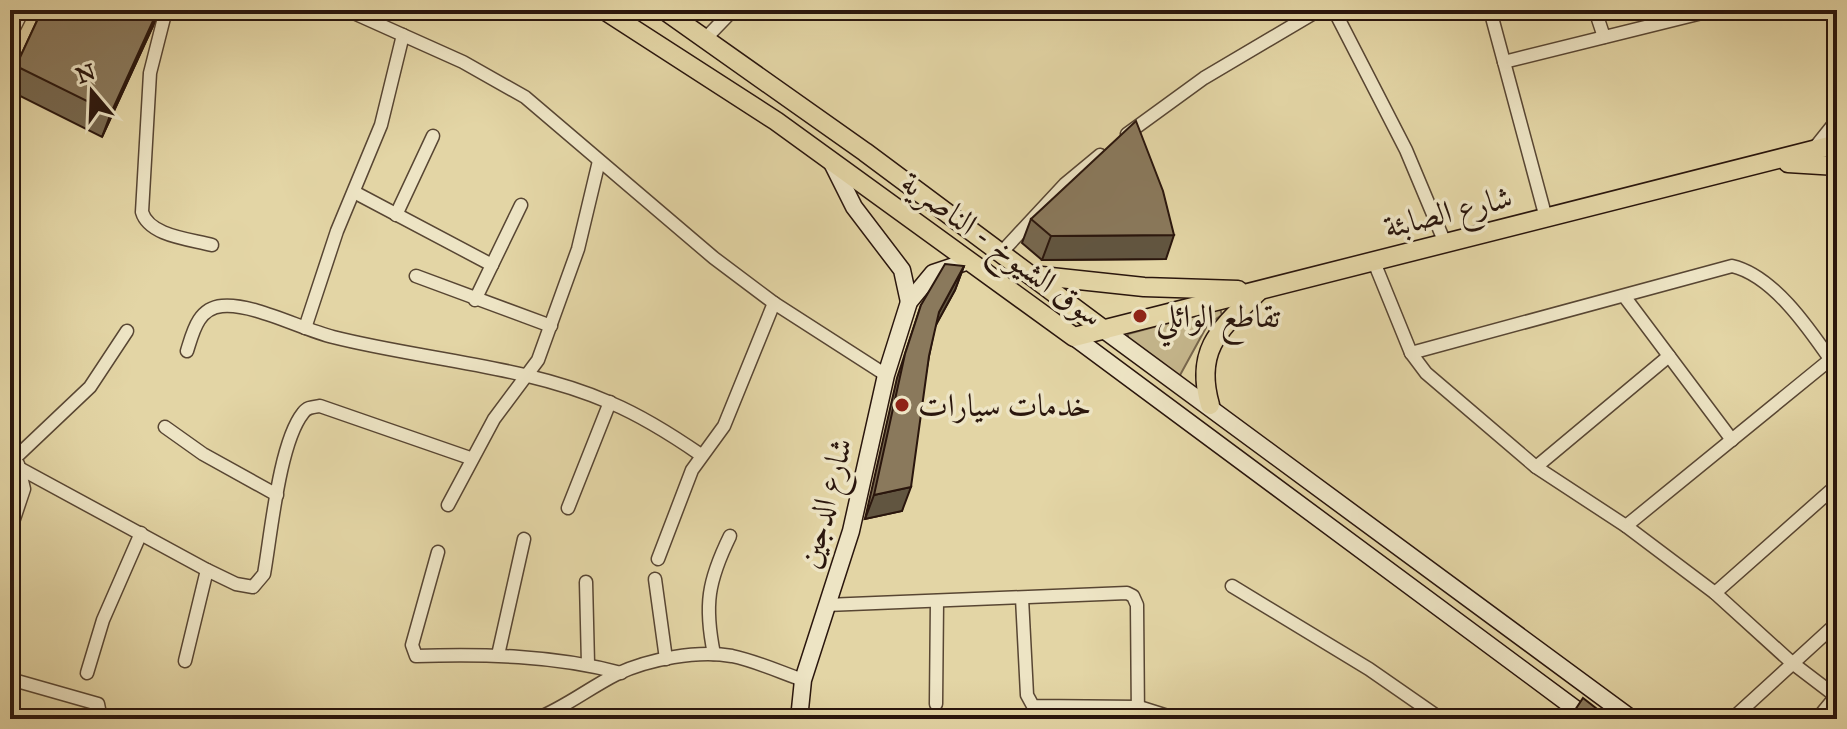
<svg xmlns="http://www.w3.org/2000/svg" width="1847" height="729" font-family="'IM FELL Great Primer',Amiri,serif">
	<rect width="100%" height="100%" fill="#e3d5a5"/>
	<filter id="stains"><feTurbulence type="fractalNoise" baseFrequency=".0025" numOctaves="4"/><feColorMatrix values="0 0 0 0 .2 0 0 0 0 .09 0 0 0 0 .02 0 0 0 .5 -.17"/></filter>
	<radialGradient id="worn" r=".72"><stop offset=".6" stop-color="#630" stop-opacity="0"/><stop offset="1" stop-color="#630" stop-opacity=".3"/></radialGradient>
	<path fill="#c4b58b" stroke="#77664c" stroke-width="2" d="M 1220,309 L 1222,315 L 1208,324 L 1179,377 L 1128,338 L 1128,334 Z"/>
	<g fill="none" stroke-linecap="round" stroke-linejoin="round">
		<defs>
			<g id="street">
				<path d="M 166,10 L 150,73 L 142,212 C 149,236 190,239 212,245"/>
				<path d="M 347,10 L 463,62 L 525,97 L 714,258 L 774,303 L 886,375"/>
				<path d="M 1334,10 L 1406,150 L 1445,243"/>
				<path d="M 1490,10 L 1546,218"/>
				<path d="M 1595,10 L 1604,37"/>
				<path d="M 10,36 L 23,10"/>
				<path d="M 704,40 L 733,10"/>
				<path d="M 1504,62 L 1714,10"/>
				<path d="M 1127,134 L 1204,78 L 1319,10"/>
				<path d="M 1813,150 L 1837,120"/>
				<path d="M 354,192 L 492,265"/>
				<path d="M 396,215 L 433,136"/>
				<path d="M 1000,254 L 1065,184 L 1100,155"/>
				<path d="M 1374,262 L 1411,353 L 1426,373 L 1536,467 L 1626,526 L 1715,593 L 1791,662 L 1837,697"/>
				<path d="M 416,276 L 551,326"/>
				<path d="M 1624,296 L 1732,440"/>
				<path d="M 475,300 L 521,205"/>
				<path d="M 305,328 L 337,231 L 381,125 L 403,35"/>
				<path d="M 187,351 C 193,332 198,308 222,306 C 253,303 301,329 333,337 C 424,360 524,365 611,403 C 644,417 672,435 701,455"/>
				<path d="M 1411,353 L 1732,266 C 1775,276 1812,333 1837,369"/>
				<path d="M 165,427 L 203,454 L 277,495"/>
				<path d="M 14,459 L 90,387 L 127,331"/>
				<path d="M 1536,467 L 1669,356"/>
				<path d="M 21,469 L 207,570 L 236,584 L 253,587 L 264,574 C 271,535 279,443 303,413 C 307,407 313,407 320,406 L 470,458"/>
				<path d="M 448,505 L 494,419 L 538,360 L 578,249 L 599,161"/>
				<path d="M 568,508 L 610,402"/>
				<path d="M 1626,526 L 1837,354"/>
				<path d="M 10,531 L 24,489 L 18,464"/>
				<path d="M 438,552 L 412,645 L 416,656 C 484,654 554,655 621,673"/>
				<path d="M 658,559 L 692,470 L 724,426 L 774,303"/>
				<path d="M 655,579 L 666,659"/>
				<path d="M 586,582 L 588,664"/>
				<path d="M 1232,586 L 1369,669 L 1441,719"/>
				<path d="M 1715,593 L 1837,485"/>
				<path d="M 1022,598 L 1027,695 L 1033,706 L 1139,707 L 1177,719"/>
				<path d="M 826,605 L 1127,593 L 1133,596 L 1137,605 L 1138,719"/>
				<path d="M 714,654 C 704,605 708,581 730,536"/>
				<path d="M 498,655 L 524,539"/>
				<path d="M 185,661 L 207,570"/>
				<path d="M 87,673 L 103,620 L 141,533"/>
				<path d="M 10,679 L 98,704 L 101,719"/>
				<path d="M 936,704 L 937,601"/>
				<path d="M 536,719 C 566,707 589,688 617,674 C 649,659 697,650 732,656 C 756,661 780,672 803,680"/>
				<path d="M 1732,719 L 1837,623"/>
				<path d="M 1817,719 L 1836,696"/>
			</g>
			<g id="secondary">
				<path d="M 832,163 L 854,207 L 902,270 L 909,302"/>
				<path d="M 1104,330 L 1632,719"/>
				<path d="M 1074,337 L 1589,719"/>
				<path d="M 799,719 L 803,680 L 851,531 L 886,375 L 909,302 L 933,273 L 969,261"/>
			</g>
			<g id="primary">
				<path d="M 604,10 L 776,121 L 1074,337 L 1837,144"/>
				<path d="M 664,10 L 865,152 L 1104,330"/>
				<path d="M 1788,163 L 1837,166"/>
				<path d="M 1032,275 L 1144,287 L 1238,290"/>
				<path d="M 1210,405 C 1194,349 1221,328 1258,292"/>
			</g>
		</defs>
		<use href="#street" stroke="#584633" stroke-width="15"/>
		<use href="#secondary" stroke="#2a160d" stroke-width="19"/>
		<use href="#primary" stroke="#2a160d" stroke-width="21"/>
		<use href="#street" stroke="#ede4c4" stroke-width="12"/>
		<use href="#secondary" stroke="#ede4c4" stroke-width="16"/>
		<use href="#primary" stroke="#e3d5a5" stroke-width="18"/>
	</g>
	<g fill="#77684f" stroke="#2a160d" stroke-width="2">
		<path d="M 42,10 L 159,10 L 153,26 L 102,137 L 10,91 L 10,81 L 16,66 Z"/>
		<path d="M 1031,219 L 1166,259 L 1042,260 L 1022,243 Z"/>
		<path d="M 964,266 L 955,290 L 935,326 L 929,356 L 902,511 L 865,519 L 897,378 L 921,305 Z"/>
	</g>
	<g fill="#615540" stroke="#2a160d" stroke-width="2">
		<path d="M 158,10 L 153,26 L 102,137 L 111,113 Z"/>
		<path d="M 1174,235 L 1166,259 L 1042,260 L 1051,236 Z"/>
		<path d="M 964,266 L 955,290 L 930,336 L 939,312 Z"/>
		<path d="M 911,487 L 902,511 L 865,519 L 874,495 Z"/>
	</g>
	<g fill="#8a795c" stroke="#2a160d" stroke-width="2">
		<path d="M 42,10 L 158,10 L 111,113 L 16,66 Z"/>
		<path d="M 1136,121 L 1163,191 L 1174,235 L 1051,236 L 1031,219 Z"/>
		<path d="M 945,264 L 964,266 L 939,312 L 929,356 L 911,487 L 874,495 L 905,354 L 921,305 Z"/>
		<path d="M 1583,698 L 1610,719 L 1569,719 Z"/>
	</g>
	<g fill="#8f2418" stroke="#ede4c4" stroke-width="3">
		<circle cx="1140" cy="316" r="8"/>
		<circle cx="902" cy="405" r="8"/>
	</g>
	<g text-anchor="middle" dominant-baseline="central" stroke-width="7" stroke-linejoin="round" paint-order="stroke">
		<g font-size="32" fill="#2a160d" stroke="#ede4c4">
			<text transform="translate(1448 212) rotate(-14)">شارع الصابئة</text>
			<text transform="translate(1002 249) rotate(36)">سوق الشيوخ - الناصرية</text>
			<text transform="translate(825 503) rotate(-75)">شارع الدجين</text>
		</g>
		<g font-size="32" fill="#2a160d" stroke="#ede4c4" text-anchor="start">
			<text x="1156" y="316">تقاطع الوائلي</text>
			<text x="918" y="405">خدمات سيارات</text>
		</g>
	</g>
	<rect width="1847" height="729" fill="none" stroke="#e3d5a5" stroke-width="40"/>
	<rect x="12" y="12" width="1823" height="705" fill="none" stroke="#2a160d" stroke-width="4"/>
	<rect x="20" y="20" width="1807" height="689" fill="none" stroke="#2a160d" stroke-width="2"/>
	<g transform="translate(92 92) rotate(341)" stroke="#ede4c4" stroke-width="6" paint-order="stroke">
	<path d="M0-6L14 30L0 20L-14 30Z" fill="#2a160d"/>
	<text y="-12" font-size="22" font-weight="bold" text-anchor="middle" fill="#2a160d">N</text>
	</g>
	<rect width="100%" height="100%" filter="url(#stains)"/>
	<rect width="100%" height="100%" fill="url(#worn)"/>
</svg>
